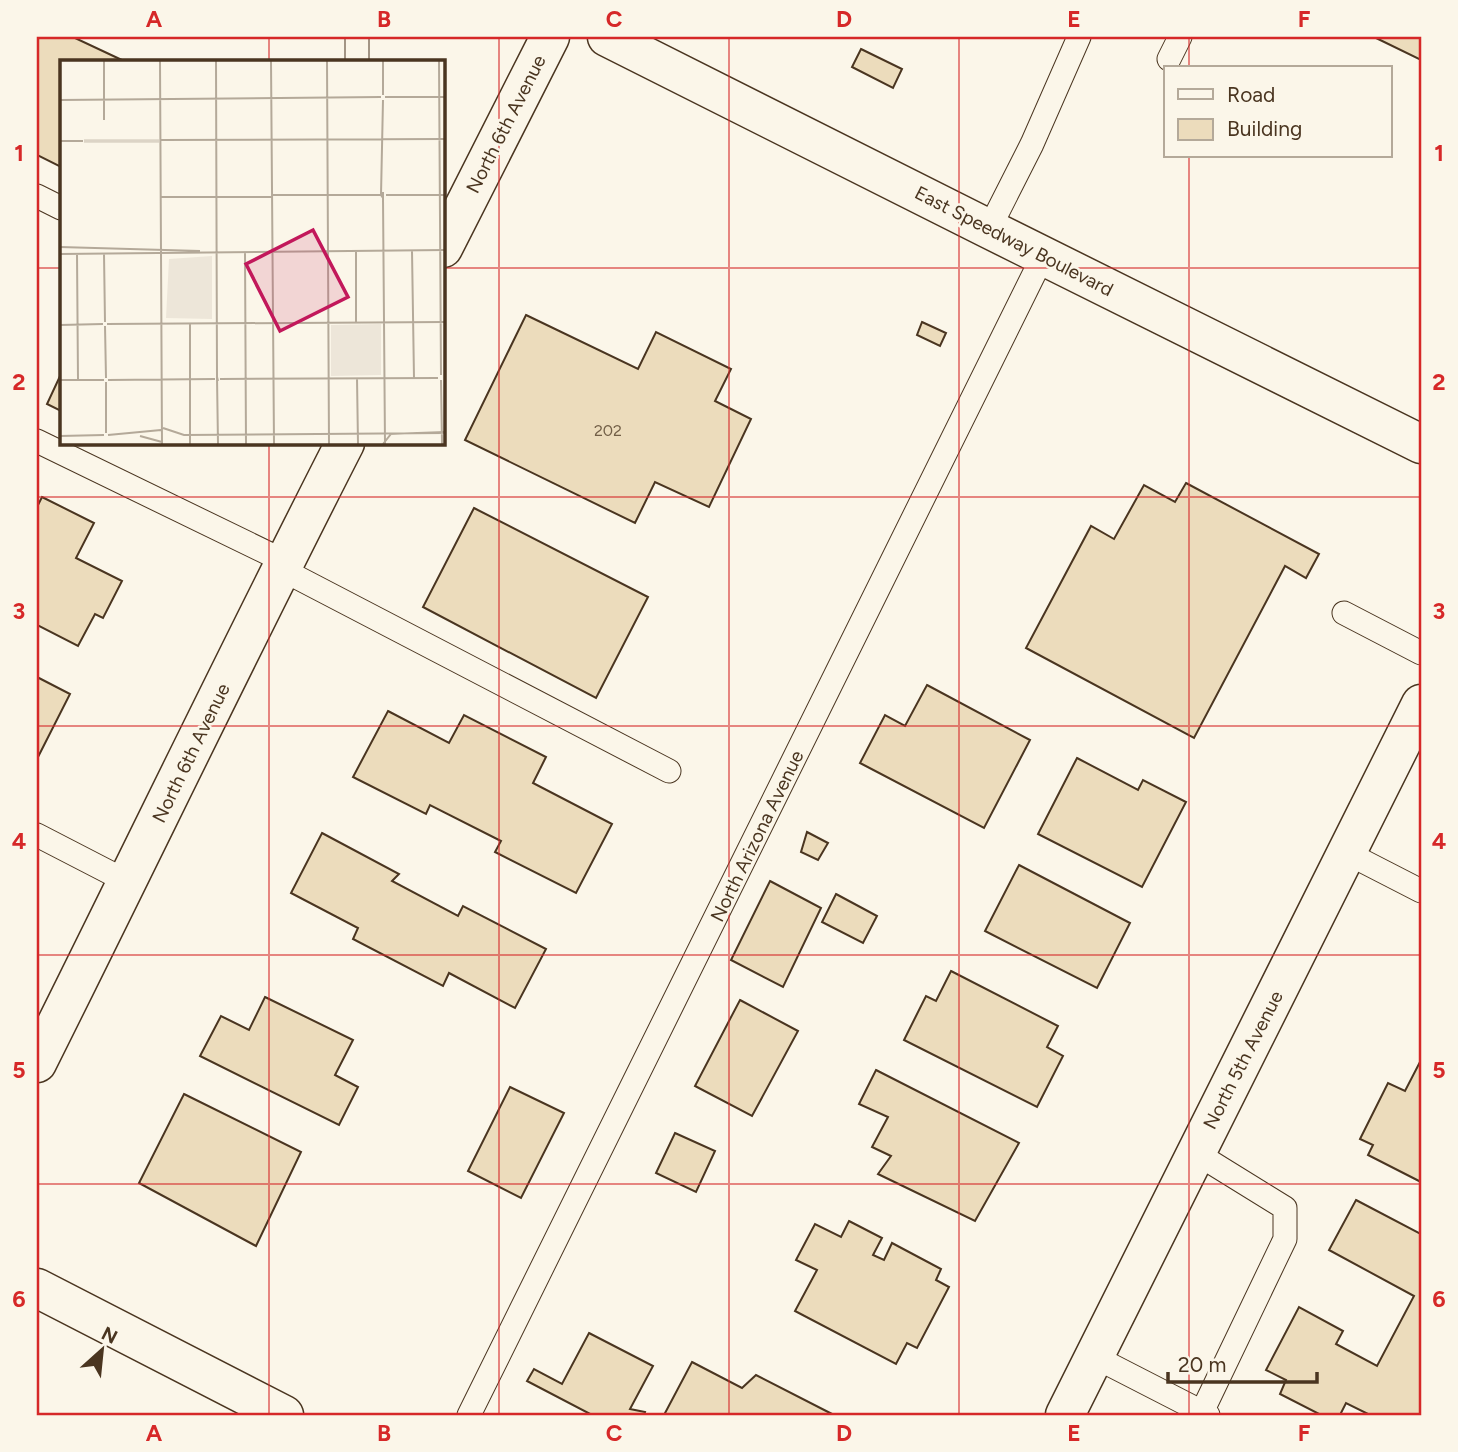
<svg xmlns="http://www.w3.org/2000/svg" width="1458" height="1452" font-family="Figtree,sans-serif">
	<rect width="100%" height="100%" fill="#fbf6e9"/>
	<g fill="#ecdcbc" stroke="#4a3520" stroke-width="2">
		<path d="M 37,37 L 73,37 L 124,61 L 61,61 L 61,167 L 37,155 Z"/>
		<path d="M 1374,37 L 1421,37 L 1421,60 Z"/>
		<path d="M 861,49 L 902,69 L 893,88 L 852,67 Z"/>
		<path d="M 526,315 L 638,369 L 656,332 L 731,369 L 715,401 L 751,419 L 709,507 L 655,482 L 635,523 L 465,440 Z"/>
		<path d="M 922,322 L 946,333 L 940,346 L 917,335 Z"/>
		<path d="M 61,374 L 61,411 L 47,404 Z"/>
		<path d="M 1186,483 L 1319,554 L 1306,578 L 1285,566 L 1194,738 L 1026,648 L 1091,526 L 1114,539 L 1144,485 L 1175,502 Z"/>
		<path d="M 42,497 L 94,523 L 76,558 L 122,581 L 103,618 L 95,614 L 78,646 L 37,625 L 37,507 Z"/>
		<path d="M 474,508 L 648,597 L 596,698 L 423,607 Z"/>
		<path d="M 37,677 L 70,694 L 37,759 Z"/>
		<path d="M 927,685 L 1030,740 L 984,828 L 860,763 L 885,715 L 905,726 Z"/>
		<path d="M 388,711 L 449,743 L 464,715 L 546,757 L 533,783 L 612,824 L 576,893 L 495,852 L 501,841 L 430,805 L 426,814 L 353,777 Z"/>
		<path d="M 1077,758 L 1138,790 L 1143,780 L 1186,802 L 1142,887 L 1038,834 Z"/>
		<path d="M 807,832 L 828,843 L 818,860 L 801,852 Z"/>
		<path d="M 322,833 L 399,874 L 392,881 L 458,916 L 463,906 L 546,949 L 515,1008 L 449,973 L 443,986 L 353,939 L 358,928 L 291,893 Z"/>
		<path d="M 1019,865 L 1130,923 L 1097,988 L 985,931 Z"/>
		<path d="M 770,881 L 821,908 L 783,987 L 731,960 Z"/>
		<path d="M 836,894 L 877,916 L 863,943 L 822,922 Z"/>
		<path d="M 951,971 L 1058,1026 L 1047,1047 L 1063,1056 L 1037,1107 L 904,1040 L 926,996 L 936,1001 Z"/>
		<path d="M 265,997 L 353,1040 L 335,1075 L 358,1087 L 339,1125 L 200,1056 L 221,1016 L 249,1030 Z"/>
		<path d="M 740,1000 L 798,1031 L 752,1116 L 695,1086 Z"/>
		<path d="M 1421,1060 L 1421,1182 L 1368,1155 L 1373,1145 L 1360,1139 L 1388,1083 L 1405,1091 Z"/>
		<path d="M 876,1070 L 1019,1143 L 975,1221 L 878,1174 L 891,1156 L 872,1147 L 888,1117 L 859,1104 Z"/>
		<path d="M 510,1087 L 564,1113 L 521,1198 L 468,1171 Z"/>
		<path d="M 184,1094 L 301,1152 L 256,1246 L 139,1183 Z"/>
		<path d="M 675,1133 L 715,1151 L 696,1192 L 656,1173 Z"/>
		<path d="M 1356,1200 L 1421,1234 L 1421,1415 L 1370,1415 L 1346,1403 L 1340,1415 L 1321,1415 L 1280,1394 L 1286,1380 L 1266,1370 L 1299,1307 L 1343,1331 L 1336,1344 L 1377,1366 L 1414,1296 L 1329,1250 Z"/>
		<path d="M 849,1221 L 882,1238 L 873,1255 L 884,1260 L 892,1243 L 941,1269 L 936,1280 L 949,1287 L 917,1348 L 907,1343 L 896,1364 L 795,1311 L 817,1270 L 796,1260 L 815,1224 L 841,1237 Z"/>
		<path d="M 589,1333 L 653,1366 L 630,1409 L 645,1412 L 644,1415 L 592,1415 L 527,1381 L 534,1369 L 562,1384 Z"/>
		<path d="M 692,1362 L 742,1388 L 756,1375 L 834,1415 L 664,1415 Z"/>
	</g>
	<g fill="none" stroke-linecap="round" stroke-linejoin="round">
		<defs>
			<g id="service">
				<path d="M 357,37 L 357,61"/>
				<path d="M 1169,59 L 1180,37"/>
				<path d="M 37,196 L 61,208"/>
				<path d="M 989,229 L 1032,144 L 1079,37"/>
				<path d="M 37,441 L 284,561"/>
				<path d="M 281,569 L 669,771"/>
				<path d="M 1344,613 L 1421,653"/>
				<path d="M 37,835 L 128,882"/>
				<path d="M 1347,853 L 1421,891"/>
				<path d="M 1196,1153 L 1285,1208 L 1285,1239 L 1202,1412"/>
				<path d="M 1095,1357 L 1208,1415"/>
				<path d="M 469,1415 L 1043,256"/>
			</g>
			<g id="minor">
				<path d="M 37,1288 L 284,1415"/>
				<path d="M 1065,1415 L 1421,704"/>
			</g>
			<g id="tertiary">
				<path d="M 443,248 L 550,37"/>
				<path d="M 37,1063 C 140,857 240,648 345,443"/>
			</g>
			<path id="primary" d="M 607,37 L 989,229 L 1421,444"/>
		</defs>
		<use href="#service" stroke="#4a3520" stroke-width="25"/>
		<use href="#minor" stroke="#4a3520" stroke-width="41"/>
		<use href="#tertiary" stroke="#4a3520" stroke-width="41"/>
		<use href="#primary" stroke="#4a3520" stroke-width="41"/>
		<use href="#service" stroke="#fbf6e9" stroke-width="23"/>
		<use href="#minor" stroke="#fbf6e9" stroke-width="38"/>
		<use href="#tertiary" stroke="#fbf6e9" stroke-width="38"/>
		<use href="#primary" stroke="#fbf6e9" stroke-width="38"/>
	</g>
	<path fill="none" stroke="#d62828" stroke-width="2" stroke-opacity="0.55" d="M 269,37 L 269,61M 499,37 L 499,1415M 729,37 L 729,1415M 959,37 L 959,1415M 1189,37 L 1189,68M 1189,156 L 1189,1415M 37,268 L 61,268M 443,268 L 1421,268M 269,443 L 269,1415M 37,497 L 1421,497M 37,726 L 1421,726M 37,955 L 1421,955M 37,1184 L 1421,1184"/>
	<g text-anchor="middle" dominant-baseline="central" stroke-width="5" stroke-linejoin="round" paint-order="stroke">
		<g font-size="16" fill="#725f47">
			<text x="608" y="430">202</text>
		</g>
		<g font-size="19" fill="#4a3520" stroke="#fbf6e9">
			<text transform="translate(506 124) rotate(-63)">North 6th Avenue</text>
			<text transform="translate(1014 241) rotate(27)">East Speedway Boulevard</text>
			<text transform="translate(191 753) rotate(-64)">North 6th Avenue</text>
			<text transform="translate(757 836) rotate(-64)">North Arizona Avenue</text>
			<text transform="translate(1243 1060) rotate(-63)">North 5th Avenue</text>
		</g>
	</g>
	<g transform="translate(60 60)">
		<rect width="385" height="385" fill="#fbf6e9"/>
		<path d="M 152,196 L 152,259 L 106,258 L 109,199 ZM 321,264 L 321,315 L 271,316 L 271,265 Z" fill="#ede6d9"/>
		<path fill="none" stroke="#dcd4c6" stroke-width="3.5" d="M 24,81 L 99,81"/>
		<path fill="none" stroke="#b4a999" stroke-width="2" d="M 44,1 L 44,60M 100,1 L 102,384M 156,1 L 157,317M 211,1 L 214,384M 267,1 L 269,384M 379,1 L 381,315M 323,35 L 323,1M 325,37 L 385,37M 0,40 L 321,37M 323,40 L 321,135 L 323,138 L 323,132M 100,80 L 385,79M 0,81 L 23,81M 212,135 L 321,135M 326,135 L 385,135M 100,137 L 212,137M 323,138 L 325,384M 0,187 L 140,191M 352,191 L 354,318M 185,192 L 186,384M 296,192 L 296,262M 0,194 L 385,190M 17,194 L 18,320M 44,194 L 45,262M 130,263 L 130,384M 47,264 L 385,262M 0,265 L 43,264M 45,266 L 46,318M 297,318 L 298,384M 160,319 L 378,318M 0,320 L 44,320M 48,320 L 155,319M 381,320 L 382,384M 46,322 L 46,373M 103,368 L 124,375 L 385,373M 48,375 L 101,370M 0,376 L 44,375M 80,376 L 102,382M 158,384 L 157,317 L 158,321M 323,384 L 331,374 L 385,372"/>
		<path fill="#c2185b" fill-opacity="0.15" stroke="#c2185b" stroke-width="3.5" d="M 253,170 L 288,237 L 220,271 L 186,204 Z"/>
		<rect width="385" height="385" fill="none" stroke="#4a3520" stroke-width="3.5"/>
	</g>
	<rect width="1458" height="1452" fill="none" stroke="#fbf6e9" stroke-width="77"/>
	<rect x="1164" y="66" width="228" height="91" fill="#fbf6e9" stroke="#b4a999" stroke-width="2"/>
	<rect x="1178" y="89" width="35" height="10" fill="#fbf6e9" stroke="#b4a999" stroke-width="2"/>
	<text x="1227" y="102" font-size="21" fill="#4a3520">Road</text>
	<rect x="1178" y="119" width="35" height="21" fill="#ecdcbc" stroke="#b4a999" stroke-width="2"/>
	<text x="1227" y="136" font-size="21" fill="#4a3520">Building</text>
	<g transform="translate(102 1350) rotate(27)" stroke="#fbf6e9" stroke-width="5" paint-order="stroke">
	<path d="M0-5L12 26L0 18L-12 26Z" fill="#4a3520"/>
	<text y="-10" font-size="19" font-weight="bold" text-anchor="middle" fill="#4a3520">N</text>
	</g>
	<path d="M1168 1372v10h149v-10" fill="none" stroke="#4a3520" stroke-width="3.5"/>
	<text x="1178" y="1372" font-size="21" fill="#4a3520" stroke="#fbf6e9" stroke-width="5" paint-order="stroke">20 m</text>
	<rect x="38" y="38" width="1382" height="1376" fill="none" stroke="#d62828" stroke-width="2.5"/>
	<g font-size="23" text-anchor="middle" font-weight="bold" fill="#d62828">
		<text x="154" y="27">A</text>
		<text x="384" y="27">B</text>
		<text x="614" y="27">C</text>
		<text x="844" y="27">D</text>
		<text x="1074" y="27">E</text>
		<text x="1304" y="27">F</text>
		<text x="19" y="161">1</text>
		<text x="1439" y="161">1</text>
		<text x="19" y="390">2</text>
		<text x="1439" y="390">2</text>
		<text x="19" y="619">3</text>
		<text x="1439" y="619">3</text>
		<text x="19" y="849">4</text>
		<text x="1439" y="849">4</text>
		<text x="19" y="1078">5</text>
		<text x="1439" y="1078">5</text>
		<text x="19" y="1307">6</text>
		<text x="1439" y="1307">6</text>
		<text x="154" y="1441">A</text>
		<text x="384" y="1441">B</text>
		<text x="614" y="1441">C</text>
		<text x="844" y="1441">D</text>
		<text x="1074" y="1441">E</text>
		<text x="1304" y="1441">F</text>
	</g>
</svg>
